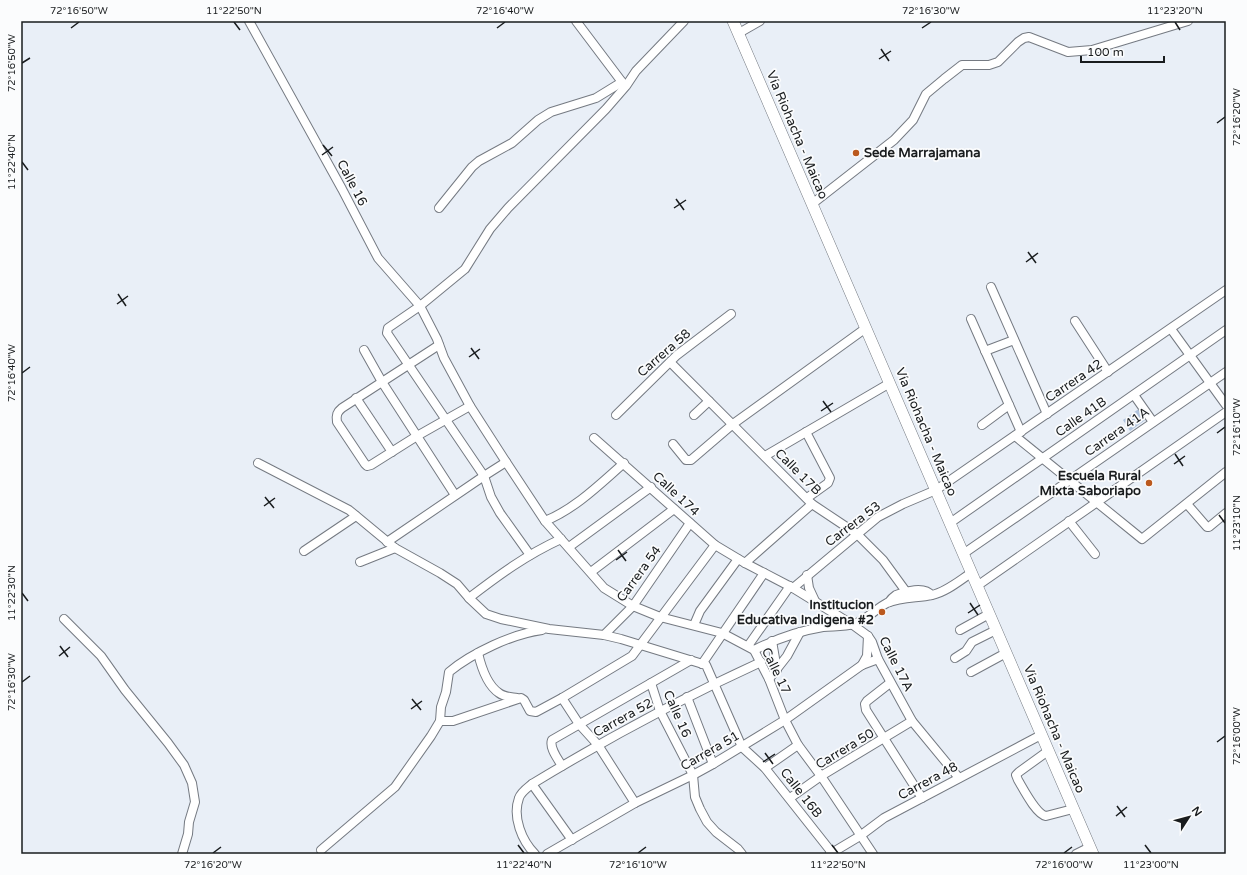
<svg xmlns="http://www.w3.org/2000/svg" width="1247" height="875" font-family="'Varela Round',sans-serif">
	<rect width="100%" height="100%" fill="#e9eff7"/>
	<path fill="#b0c3dd" d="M 1140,408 L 1148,418 L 1130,431 L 1123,420 Z"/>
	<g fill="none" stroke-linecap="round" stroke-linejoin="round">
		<defs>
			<g id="minor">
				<path d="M 249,21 L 342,189 L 378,258 L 420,306 L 437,339 L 444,358 L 470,406 L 506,462 L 545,521 L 604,588 L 633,606 L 660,617 L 722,633 L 754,650 L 769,679 L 785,720 L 798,745 L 821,776 L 873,854"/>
				<path d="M 576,21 L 625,86"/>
				<path d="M 739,33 L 760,21"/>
				<path d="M 812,204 L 894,140 L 913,120 L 926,94 L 944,79 L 962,65 L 989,65 L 998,62 L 1018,42 L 1024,38 L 1029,37 L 1068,52 L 1092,50 L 1188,21"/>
				<path d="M 439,208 L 472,167 L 479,161 L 512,143 L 538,120 L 551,112 L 596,98 L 622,82"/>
				<path d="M 991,287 L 1047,414"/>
				<path d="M 971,319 L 1021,432"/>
				<path d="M 1075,321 L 1108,372"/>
				<path d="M 1171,329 L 1226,405"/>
				<path d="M 439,345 L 342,408 C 337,412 336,415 337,422 L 365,464 L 367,466 L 371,465 L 417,436 L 470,406"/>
				<path d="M 364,350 L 382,382 L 455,495"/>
				<path d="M 985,351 L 1014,340"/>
				<path d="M 670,362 L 812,504 L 857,534 L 883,560 L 910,597"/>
				<path d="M 1134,395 L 1153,422"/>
				<path d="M 356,398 L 392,452"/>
				<path d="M 616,415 L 677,355 L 731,314"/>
				<path d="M 694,415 L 709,401"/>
				<path d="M 982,425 L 1009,405"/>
				<path d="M 806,432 L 830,478 L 828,483 L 807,498"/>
				<path d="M 1015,436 L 1142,539 L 1226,472"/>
				<path d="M 594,438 L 715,545 L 745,563 L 793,588 L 853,625 L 868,636 L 872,642 L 878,659 L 912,721 L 959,778"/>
				<path d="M 673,444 L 686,460 L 691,460 L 733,424 L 866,328"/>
				<path d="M 765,456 L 890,383"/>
				<path d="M 258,463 L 349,510 L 395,548 L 440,573 L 457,584 L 469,598 L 486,614 L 501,619 L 549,629 L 604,635 L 621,639 L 706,665 L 742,747 L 765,768 L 833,854"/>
				<path d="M 1187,504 L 1207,527 L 1209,527 L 1226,513"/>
				<path d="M 545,521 C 575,509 600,484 624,463"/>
				<path d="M 1069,521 L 1095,554"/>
				<path d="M 950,523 L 1226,330"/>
				<path d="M 387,542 L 484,476 L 506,462"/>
				<path d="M 569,547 L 651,487"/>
				<path d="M 304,551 L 356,516"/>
				<path d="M 963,554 L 1226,372"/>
				<path d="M 530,555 L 500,513 L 491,497 L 484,476 L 387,333 L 388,328 L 420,306 L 465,269 L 490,229 L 508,208 L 606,109 L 626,86 L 636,71 L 684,21"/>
				<path d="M 360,562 L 395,548"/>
				<path d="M 745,563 L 812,504"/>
				<path d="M 591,572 L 674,509"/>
				<path d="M 807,575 L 809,588 L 815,601"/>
				<path d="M 977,586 L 1226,412"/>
				<path d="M 793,588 L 878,517 L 903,504 L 936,490 L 1226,290"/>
				<path d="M 469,598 C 499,575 526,555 561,539"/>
				<path d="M 889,602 C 891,599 893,597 896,595 C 905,591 925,586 931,595"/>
				<path d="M 64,619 L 101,656 L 125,690 L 168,743 L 184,765 L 192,783 L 195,802 L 189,822 L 188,834 L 182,854"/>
				<path d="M 694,625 L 700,611 L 738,559"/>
				<path d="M 960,630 L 989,614"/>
				<path d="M 604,635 L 633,606 L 690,523"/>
				<path d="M 772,641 L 777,670"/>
				<path d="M 748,646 L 790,586"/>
				<path d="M 754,650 C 778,638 798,631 823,627 C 833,626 844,627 854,624 C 867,620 875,609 887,603 C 901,597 917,598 932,595 C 946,592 959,581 971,573"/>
				<path d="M 478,653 C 481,666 487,685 499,693 C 504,697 511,697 517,698"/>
				<path d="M 955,658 L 966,651 L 972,642 L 996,630"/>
				<path d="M 702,664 L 764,573"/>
				<path d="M 862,665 L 867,656 L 868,636"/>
				<path d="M 971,672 L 1006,653"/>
				<path d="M 769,679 L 787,656 L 800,632"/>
				<path d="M 651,683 L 660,711 L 693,775 L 695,797 L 700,809 L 707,822 L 716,832 L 738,849 L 742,854"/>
				<path d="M 890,683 L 867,701 L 865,704 L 866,710 L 922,798"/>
				<path d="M 687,697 L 713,764"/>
				<path d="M 562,698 L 579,724 L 598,745 L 635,803"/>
				<path d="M 440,721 L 453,721 L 521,698 L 524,700 L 530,711 L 536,712 L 562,698 L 632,656 L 715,545"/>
				<path d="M 1048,751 L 1019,772 L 1016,775 L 1018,780 C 1024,790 1036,814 1046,816 L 1073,809"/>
				<path d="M 562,766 C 558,759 549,748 552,740 L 691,660"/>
				<path d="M 765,768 L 798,745"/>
				<path d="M 532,784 L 572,840"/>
				<path d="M 790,798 L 821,776 L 912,721"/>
				<path d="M 321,850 L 395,787 L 431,736 L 440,721 L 441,707 L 446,692 L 449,672 C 472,653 512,634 542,630"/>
				<path d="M 535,854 C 522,841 512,817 519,798 C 521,792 527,788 532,784 C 606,739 682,698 761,662"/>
				<path d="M 547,854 L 635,803 L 693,775 L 713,764 L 785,720 L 862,665 L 878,659"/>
				<path d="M 830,854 L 860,836 L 884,818 L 1041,735"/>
				<path d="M 1076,854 L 1090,847"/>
			</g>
			<path id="highway" d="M 733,21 L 1093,854"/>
		</defs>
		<use href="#minor" stroke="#757a82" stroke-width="10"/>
		<use href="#highway" stroke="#757a82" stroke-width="12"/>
		<use href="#minor" stroke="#fff" stroke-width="8"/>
		<use href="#highway" stroke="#fff" stroke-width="11"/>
	</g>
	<path fill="none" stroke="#191c1e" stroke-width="1.5" d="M 234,22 L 240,30M 1175,22 L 1180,30M 71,28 L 79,22M 497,28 L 505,22M 922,28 L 931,22M 881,49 L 889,61M 879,59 L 891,51M 22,63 L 30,58M 1217,123 L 1225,117M 323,145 L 332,156M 322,155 L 333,147M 22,162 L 28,170M 676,199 L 684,210M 674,208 L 686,200M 1028,252 L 1036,263M 1026,262 L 1038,253M 118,294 L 126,306M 117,304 L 128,296M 471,348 L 479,359M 469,357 L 480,349M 22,373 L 30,367M 823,401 L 831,412M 821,411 L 833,403M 1217,433 L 1225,427M 1175,454 L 1183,466M 1174,464 L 1185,456M 265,497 L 274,508M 264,506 L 275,498M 1219,515 L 1225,523M 618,550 L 626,561M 616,560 L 627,552M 22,593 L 28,601M 970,603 L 978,615M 968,613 L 980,605M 60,646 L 68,657M 59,656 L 70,647M 22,682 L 30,676M 412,699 L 421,710M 411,709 L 422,701M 1217,742 L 1225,736M 765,753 L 773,764M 763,762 L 775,754M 1117,806 L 1125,817M 1116,816 L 1127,807M 518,845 L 524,853M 832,845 L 838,853M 1145,845 L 1151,853M 213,853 L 221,847M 638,853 L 646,847M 1064,853 L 1072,847"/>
	<g fill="#bb591e" stroke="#fbfcfd" stroke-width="1.5">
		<circle cx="856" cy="153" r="4"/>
		<circle cx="1149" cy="483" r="4"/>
		<circle cx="882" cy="612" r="4"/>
	</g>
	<g text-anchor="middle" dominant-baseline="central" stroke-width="3.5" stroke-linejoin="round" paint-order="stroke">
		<g font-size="13" fill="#191c1e" stroke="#fbfcfd">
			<text transform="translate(797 135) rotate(67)">Vía Riohacha - Maicao</text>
			<text transform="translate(352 183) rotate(62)">Calle 16</text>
			<text transform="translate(664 353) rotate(-41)">Carrera 58</text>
			<text transform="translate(1074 381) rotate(-34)">Carrera 42</text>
			<text transform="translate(1081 417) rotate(-35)">Calle 41B</text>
			<text transform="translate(926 432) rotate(67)">Vía Riohacha - Maicao</text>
			<text transform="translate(1117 432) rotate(-35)">Carrera 41A</text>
			<text transform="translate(798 472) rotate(45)">Calle 17B</text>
			<text transform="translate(676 494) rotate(43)">Calle 174</text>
			<text transform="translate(853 524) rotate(-37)">Carrera 53</text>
			<text transform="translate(639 574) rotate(-54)">Carrera 54</text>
			<text transform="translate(896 664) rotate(63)">Calle 17A</text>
			<text transform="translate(776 671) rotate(64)">Calle 17</text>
			<text transform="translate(677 714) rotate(66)">Calle 16</text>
			<text transform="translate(623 718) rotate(-29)">Carrera 52</text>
			<text transform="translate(1054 729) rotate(67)">Vía Riohacha - Maicao</text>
			<text transform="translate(845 749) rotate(-31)">Carrera 50</text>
			<text transform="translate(710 751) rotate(-30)">Carrera 51</text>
			<text transform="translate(928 781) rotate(-28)">Carrera 48</text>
			<text transform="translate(801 793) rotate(52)">Calle 16B</text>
		</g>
		<g font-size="13" font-weight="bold" fill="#191c1e" stroke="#fbfcfd" text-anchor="end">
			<text x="864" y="153" text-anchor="start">Sede Marrajamana</text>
			<text x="1141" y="476">Escuela Rural<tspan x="1141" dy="15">Mixta Saboriapo</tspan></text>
			<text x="874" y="605">Institucion<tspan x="874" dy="15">Educativa Indigena #2</tspan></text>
		</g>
	</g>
	<rect width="1247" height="875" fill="none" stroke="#fbfcfd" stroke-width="44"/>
	<g transform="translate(1189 817) rotate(54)" stroke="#fbfcfd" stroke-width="3" paint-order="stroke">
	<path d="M0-3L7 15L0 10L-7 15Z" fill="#191c1e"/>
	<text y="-6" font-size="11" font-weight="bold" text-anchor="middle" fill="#191c1e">N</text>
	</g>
	<path d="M1081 56v6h83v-6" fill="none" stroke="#191c1e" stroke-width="2"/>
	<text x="1087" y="56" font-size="12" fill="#191c1e" stroke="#fbfcfd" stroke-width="3" paint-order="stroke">100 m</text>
	<rect x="22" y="22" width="1203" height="831" fill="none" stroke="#191c1e" stroke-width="1.5"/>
	<g font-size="10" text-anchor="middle" fill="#191c1e">
		<text x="79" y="14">72°16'50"W</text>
		<text x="234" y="14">11°22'50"N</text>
		<text x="505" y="14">72°16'40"W</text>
		<text x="931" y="14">72°16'30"W</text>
		<text x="1175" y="14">11°23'20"N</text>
		<text transform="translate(11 63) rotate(-90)" y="4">72°16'50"W</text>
		<text transform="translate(1236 117) rotate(-90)" y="4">72°16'20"W</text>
		<text transform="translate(11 162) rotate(-90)" y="4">11°22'40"N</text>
		<text transform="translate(11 373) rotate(-90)" y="4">72°16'40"W</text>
		<text transform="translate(1236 427) rotate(-90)" y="4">72°16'10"W</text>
		<text transform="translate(1236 523) rotate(-90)" y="4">11°23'10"N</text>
		<text transform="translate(11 593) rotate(-90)" y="4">11°22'30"N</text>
		<text transform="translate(11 682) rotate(-90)" y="4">72°16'30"W</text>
		<text transform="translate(1236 736) rotate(-90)" y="4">72°16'00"W</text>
		<text x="213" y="868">72°16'20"W</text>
		<text x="524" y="868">11°22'40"N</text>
		<text x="638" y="868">72°16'10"W</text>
		<text x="838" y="868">11°22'50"N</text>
		<text x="1064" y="868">72°16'00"W</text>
		<text x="1151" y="868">11°23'00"N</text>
	</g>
</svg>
